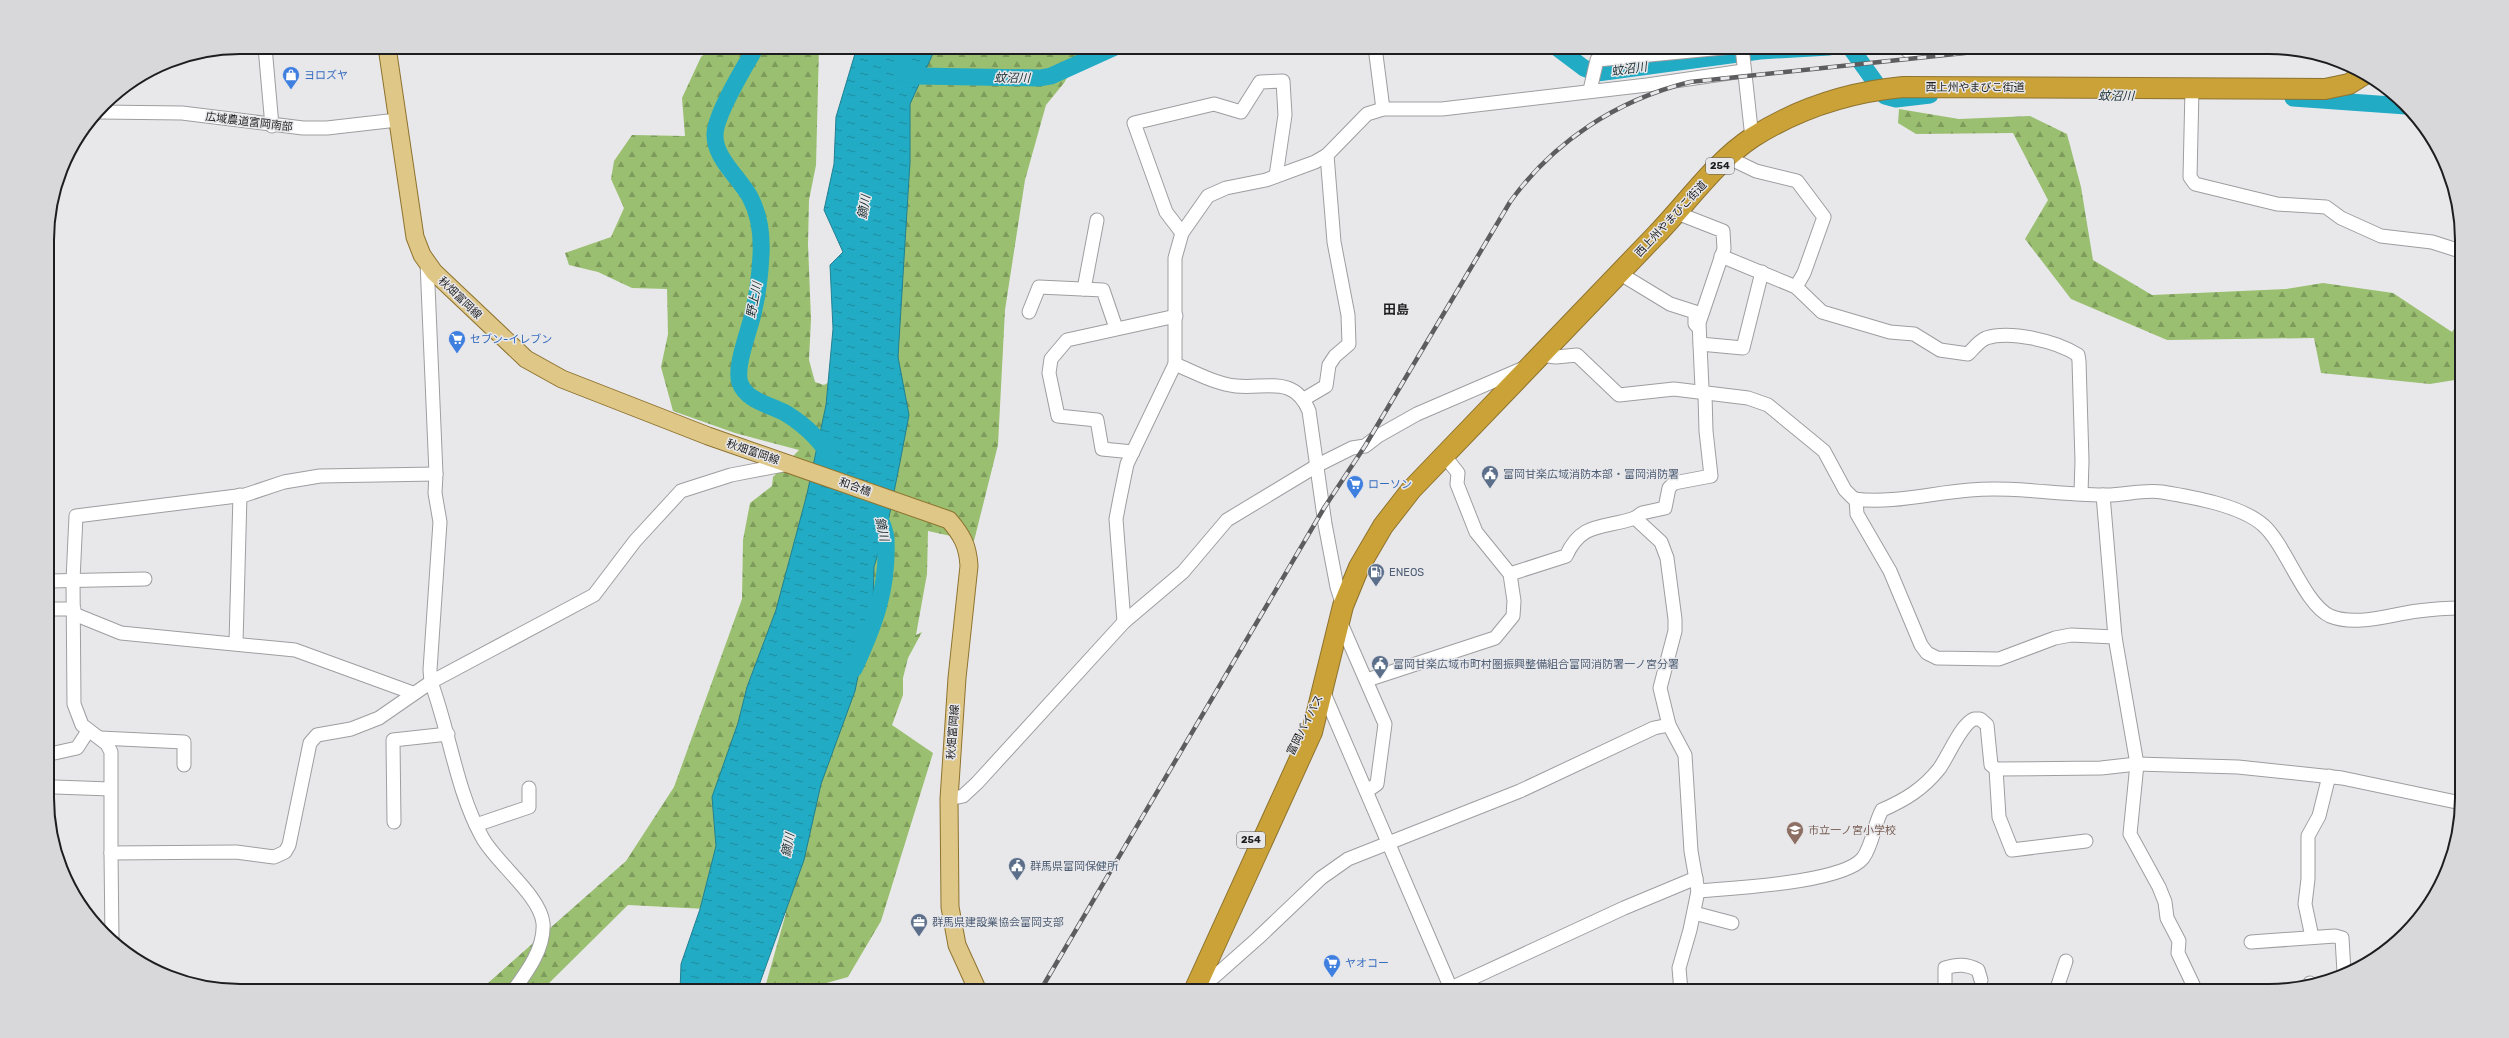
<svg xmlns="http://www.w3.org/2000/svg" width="2509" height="1038" font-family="Rubik,'Noto Sans JP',sans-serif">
	<defs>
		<pattern id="forest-firs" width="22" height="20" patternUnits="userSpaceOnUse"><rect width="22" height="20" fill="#9abf70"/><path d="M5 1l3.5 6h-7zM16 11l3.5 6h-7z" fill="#7d9b5b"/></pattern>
		<pattern id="water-ripples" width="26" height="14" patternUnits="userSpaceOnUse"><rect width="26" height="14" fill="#22abc4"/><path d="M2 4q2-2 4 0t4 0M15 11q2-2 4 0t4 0" fill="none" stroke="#1d8b9f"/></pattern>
	</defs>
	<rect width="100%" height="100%" fill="#e8e8eb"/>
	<g fill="url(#forest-firs)">
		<path d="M 712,47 L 819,47 L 816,165 L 809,200 L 808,244 L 811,319 L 809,360 L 815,382 L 824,385 L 831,381 L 909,47 L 1085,47 L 1064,83 L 1046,105 L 1025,180 L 1005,310 L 998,445 L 974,541 L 928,531 L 927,574 L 916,635 L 922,632 L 908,658 L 903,678 L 903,695 L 892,725 L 933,753 L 881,921 L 848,977 L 798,991 L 764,991 L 786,913 L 628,905 L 541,991 L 479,991 L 626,861 L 674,787 L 742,599 L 743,540 L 750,503 L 772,486 L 773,477 L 799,450 L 735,433 L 673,411 L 661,367 L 668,334 L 667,289 L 632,288 L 598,272 L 569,265 L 565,253 L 611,237 L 624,208 L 611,179 L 614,161 L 632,135 L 685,136 L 682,98 L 701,57 Z"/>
		<path d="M 1899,109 L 1959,119 L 2030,116 L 2067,134 L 2081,187 L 2093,260 L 2152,295 L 2286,289 L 2323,283 L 2393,293 L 2452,332 L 2461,319 L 2461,379 L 2430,384 L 2321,373 L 2314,338 L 2167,340 L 2071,299 L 2025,239 L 2048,200 L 2013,133 L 1916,134 L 1898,123 Z"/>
	</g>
	<path fill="url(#water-ripples)" stroke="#218092" d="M 857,47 L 936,47 L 910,104 L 910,162 L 898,357 L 909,415 L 900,462 L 889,517 L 874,567 L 873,603 L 855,691 L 821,784 L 804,860 L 757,991 L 680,991 L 681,964 L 700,909 L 716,846 L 712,797 L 738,723 L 747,687 L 776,610 L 807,494 L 826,405 L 833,329 L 830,265 L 843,252 L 824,210 L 834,164 L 836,117 Z"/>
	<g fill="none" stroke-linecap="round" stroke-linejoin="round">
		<g stroke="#22abc4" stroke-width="17">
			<path d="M 756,47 C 745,66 716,113 715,134 C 714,158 739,177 750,197 C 759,214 762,236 761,255 C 760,274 758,292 754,309 C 751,327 734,366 740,383 C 747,402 772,405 787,414 C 806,426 820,439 831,458"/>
			<path d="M 1556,47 L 1584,68 L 1597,73 L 1760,51 L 1829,47"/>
			<path d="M 1850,47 L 1885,96 L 1896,99 L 1930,95"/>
			<path d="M 902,73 L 917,76 L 1040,78 L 1051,76 L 1115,47"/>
			<path d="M 2293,98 L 2406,106"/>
			<path d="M 854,669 C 875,624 888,589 886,539 C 886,530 879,520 878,510"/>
		</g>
		<defs>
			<g id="minor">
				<path d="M 265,47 L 272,126"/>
				<path d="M 1375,47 L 1383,109"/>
				<path d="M 1742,47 L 1752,138"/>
				<path d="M 1903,47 L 1908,51 L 1940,47"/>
				<path d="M 2192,89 L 2190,177 L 2195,184 L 2277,204 L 2326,207 L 2341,218 L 2381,236 L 2432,242 L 2460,251"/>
				<path d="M 1590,90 L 1597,60 L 1733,47"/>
				<path d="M 100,112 L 182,113 L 303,128 L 327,128 L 397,120"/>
				<path d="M 1727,157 L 1756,171 L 1797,181 L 1824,217 L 1804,273 L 1796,287"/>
				<path d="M 1677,213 L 1723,231 L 1724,249 L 1699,323 L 1702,388 L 1705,395 L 1706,431 L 1711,476 L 1674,483 L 1669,488 L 1665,508 L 1642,513 L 1635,518 L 1661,542 L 1667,558 L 1675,619 L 1675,631 L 1660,688 L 1669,725 L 1685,755 L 1691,851 L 1698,891 L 1690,930 L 1679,968 L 1681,991"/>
				<path d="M 1182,233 L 1166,212 L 1134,123 L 1214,104 L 1241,112 L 1260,82 L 1283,81 L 1285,115 L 1276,176"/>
				<path d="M 1721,256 L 1796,287 L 1822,312 L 1890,332 L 1914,334 L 1940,350 L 1968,354 C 1973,349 1979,341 1986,338 C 2010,330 2057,341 2078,355 L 2079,361 L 2082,461 L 2081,493"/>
				<path d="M 427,262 L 436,474 L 435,493 L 440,522 L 430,670 L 431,682 C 450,733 456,790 482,837 C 495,862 540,895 543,923 C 545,948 527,972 513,991"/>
				<path d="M 1619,273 L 1670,304 L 1695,312 L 1695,324 L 1697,326"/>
				<path d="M 1084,289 L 1097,220"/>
				<path d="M 1029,312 L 1039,287 L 1103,290 L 1116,328"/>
				<path d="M 1700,344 L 1743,348 L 1762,272"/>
				<path d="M 1539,355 L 1556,357 L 1577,355 L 1619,395 L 1674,389 L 1748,398 L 1768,405 L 1824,451 L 1845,490 L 1854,499 C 1892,504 1931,493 1970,490 C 2014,486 2059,495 2103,495 C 2122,496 2142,489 2162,492 C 2192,497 2240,505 2263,525 C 2286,545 2304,604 2330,616 C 2357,627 2391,614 2418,611 C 2433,609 2447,608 2461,608"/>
				<path d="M 1175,364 C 1194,372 1216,384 1236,386 C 1267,389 1294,375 1309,411 L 1325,524 L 1337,587 L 1343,606"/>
				<path d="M 1304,399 L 1326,386 L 1329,365 L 1335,356 L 1349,344 L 1348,315 L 1334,242 L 1327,155"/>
				<path d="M 1133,452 L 1102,449 L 1097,420 L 1058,416 L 1049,373 L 1051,359 L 1067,340 L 1176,316"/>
				<path d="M 2103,495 L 2115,637 L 2137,764 L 2130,834 L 2159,887 L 2165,902 L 2167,918 L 2179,941 L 2178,953 L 2196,991"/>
				<path d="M 1856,499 L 1857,514 L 1890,571 L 1921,645 L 1927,653 L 1937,658 L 1999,659 L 2055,638 L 2071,635 L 2115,637"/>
				<path d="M 1510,574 L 1566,556 C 1582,521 1603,529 1635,518"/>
				<path d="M 49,581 L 145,579"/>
				<path d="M 49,609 L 74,609"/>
				<path d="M 74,614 L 121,633 L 295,650 L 413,693"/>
				<path d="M 1340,621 L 1385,724 L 1377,784 L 1367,791"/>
				<path d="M 1124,622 L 1116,519 L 1120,498 L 1127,464 L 1175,364 L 1175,258 L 1182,233 L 1208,196 L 1226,188 L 1266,180 L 1315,162 L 1327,155 L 1367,114 L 1383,109 L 1442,109 L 1647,85 L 1743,71"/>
				<path d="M 236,643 L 240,495"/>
				<path d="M 1367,680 L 1495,638 L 1513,616 L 1514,601 L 1510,574 L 1476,532 L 1457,484 L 1458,473 L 1444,455"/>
				<path d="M 1323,691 L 1452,991"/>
				<path d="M 100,738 L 184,742 L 184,765"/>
				<path d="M 50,754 L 77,748 L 88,731"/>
				<path d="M 1996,769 L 1999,817 L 2012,850 L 2086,841"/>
				<path d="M 55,787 L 110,789"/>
				<path d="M 949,799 L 963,796 L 977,783 L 1124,622 L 1183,572 L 1227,520 L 1318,465 L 1352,448 L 1365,446 L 1378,436 L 1417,414 L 1524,368"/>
				<path d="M 394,822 L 393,740 L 448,734"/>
				<path d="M 476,825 L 529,807 L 529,788"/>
				<path d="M 111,853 L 111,752 L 107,744 L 82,725 L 74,704 L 73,580 L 76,516 L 245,495 L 284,482 L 320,476 L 436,474"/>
				<path d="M 1698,891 C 1732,888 1843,883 1863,858 C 1873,844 1874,824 1882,810 C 1905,800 1923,789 1939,769 C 1948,757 1961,724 1974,719 L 1980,719 L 1987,725 L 1991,765 L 1996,769 L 2101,768 L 2137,764 L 2238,767 L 2342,778 L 2461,803"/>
				<path d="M 1694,913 L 1732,923"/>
				<path d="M 2312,937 L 2305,904 L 2308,879 L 2308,836 L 2319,816 L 2329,776"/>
				<path d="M 112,940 L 111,853 L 236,852 L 274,857 L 285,852 L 289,845 L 310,743 L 317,735 L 351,729 L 379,718 L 431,682 L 594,595 L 635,541 L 681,491 L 731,475 L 788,464"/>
				<path d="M 2251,942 L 2335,936 L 2342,938 L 2344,972 L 2347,972"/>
				<path d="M 1199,979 L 1214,977 L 1258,938 L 1321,878 L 1348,859 L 1520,791 L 1654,728 L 1669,725"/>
				<path d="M 2310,983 L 2311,985"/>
				<path d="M 1451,988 L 1624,908 L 1696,878"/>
				<path d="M 1945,991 L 1945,968 C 1958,964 1967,964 1978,970 L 1981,980"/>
				<path d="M 2056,991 L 2066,961"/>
			</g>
			<path id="major" d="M 387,47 L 415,237 L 422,255 L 434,272 L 526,359 L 562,379 L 708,436 L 949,520 C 962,535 968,546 969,566 L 957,678 L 949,799 L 950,907 L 957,945 L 978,991"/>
			<path id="highway" d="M 1194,991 L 1312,732 L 1343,606 L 1359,567 L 1383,526 L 1411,490 C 1492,405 1574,320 1656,235 C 1687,203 1715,162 1753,137 C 1799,108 1849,92 1903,87 L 2325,89 L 2349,84 L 2365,74"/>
		</defs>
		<use href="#minor" stroke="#9e9ea1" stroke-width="15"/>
		<use href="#major" stroke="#8e732f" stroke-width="19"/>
		<use href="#highway" stroke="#8e732f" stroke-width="22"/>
		<use href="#minor" stroke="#fff" stroke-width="13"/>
		<use href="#major" stroke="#dfc788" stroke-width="17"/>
		<use href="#highway" stroke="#caa238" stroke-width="20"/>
		<defs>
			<path id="rail" d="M 1040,991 L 1324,508 L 1365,446 L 1510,202 C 1554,141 1617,100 1690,82 L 2021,47"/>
		</defs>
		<use href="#rail" stroke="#5d5c5e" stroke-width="4.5"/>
		<use href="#rail" stroke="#e8e8eb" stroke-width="3" stroke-dasharray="9" stroke-linecap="butt"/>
	</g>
	<defs>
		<symbol id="shop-pin" viewBox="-11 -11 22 30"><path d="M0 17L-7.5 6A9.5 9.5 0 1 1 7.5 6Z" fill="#3f7fe0" stroke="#e8e8eb"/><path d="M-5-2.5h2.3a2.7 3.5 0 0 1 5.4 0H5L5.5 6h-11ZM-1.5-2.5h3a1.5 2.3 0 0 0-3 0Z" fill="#fff"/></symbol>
		<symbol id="supermarket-pin" viewBox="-11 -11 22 30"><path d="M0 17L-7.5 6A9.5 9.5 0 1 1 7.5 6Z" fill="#3f7fe0" stroke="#e8e8eb"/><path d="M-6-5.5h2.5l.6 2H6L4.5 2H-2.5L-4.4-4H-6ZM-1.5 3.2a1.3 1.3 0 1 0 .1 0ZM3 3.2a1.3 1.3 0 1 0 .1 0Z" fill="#fff"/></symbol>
		<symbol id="civic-pin" viewBox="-11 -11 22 30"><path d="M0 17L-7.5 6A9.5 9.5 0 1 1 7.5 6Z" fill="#5c6f8a" stroke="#e8e8eb"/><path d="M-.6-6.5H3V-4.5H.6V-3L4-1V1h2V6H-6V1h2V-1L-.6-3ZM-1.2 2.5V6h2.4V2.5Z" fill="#fff"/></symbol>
		<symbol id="fuel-pin" viewBox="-11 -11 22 30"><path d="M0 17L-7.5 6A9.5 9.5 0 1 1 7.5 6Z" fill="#5c6f8a" stroke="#e8e8eb"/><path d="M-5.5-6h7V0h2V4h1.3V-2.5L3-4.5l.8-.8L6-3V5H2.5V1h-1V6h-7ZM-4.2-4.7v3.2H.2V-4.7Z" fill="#fff"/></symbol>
		<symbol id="school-pin" viewBox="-11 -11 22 30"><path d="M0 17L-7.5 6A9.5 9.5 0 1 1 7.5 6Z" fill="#8d6e63" stroke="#e8e8eb"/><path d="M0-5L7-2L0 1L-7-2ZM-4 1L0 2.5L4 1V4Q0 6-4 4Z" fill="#fff"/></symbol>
		<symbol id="office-pin" viewBox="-11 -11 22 30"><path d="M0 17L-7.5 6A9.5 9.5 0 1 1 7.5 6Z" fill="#5c6f8a" stroke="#e8e8eb"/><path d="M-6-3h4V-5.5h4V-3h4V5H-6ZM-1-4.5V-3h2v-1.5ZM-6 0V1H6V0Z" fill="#fff"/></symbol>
	</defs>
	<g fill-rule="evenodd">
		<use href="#shop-pin" x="281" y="65" width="20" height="27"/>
		<use href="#supermarket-pin" x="447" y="329" width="20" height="27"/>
		<use href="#civic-pin" x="1480" y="464" width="20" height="27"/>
		<use href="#supermarket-pin" x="1345" y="474" width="20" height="27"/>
		<use href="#fuel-pin" x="1366" y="562" width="20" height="27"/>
		<use href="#civic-pin" x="1370" y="654" width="20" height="27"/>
		<use href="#school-pin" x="1785" y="820" width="20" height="27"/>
		<use href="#civic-pin" x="1007" y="856" width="20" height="27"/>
		<use href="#office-pin" x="909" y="912" width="20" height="27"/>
		<use href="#supermarket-pin" x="1322" y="953" width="20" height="27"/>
	</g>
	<g text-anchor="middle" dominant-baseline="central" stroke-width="3" stroke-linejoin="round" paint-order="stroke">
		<g fill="#e8e8eb" stroke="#5b5a5c" stroke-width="1">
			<rect x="1706" y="158" width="28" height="16" rx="3"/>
			<rect x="1237" y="832" width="28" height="16" rx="3"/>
		</g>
		<g font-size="10" font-weight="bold" fill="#1e1d1f">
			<text x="1720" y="166">254</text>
			<text x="1251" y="840">254</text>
		</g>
		<g font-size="11" fill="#366cbe" stroke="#e8e8eb" text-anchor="start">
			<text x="304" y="75">ヨロズヤ</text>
			<text x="470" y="339">セブン-イレブン</text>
			<text x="1368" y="484">ローソン</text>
			<text x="1345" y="963">ヤオコー</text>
		</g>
		<g font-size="11" fill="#1e1d1f" stroke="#e8e8eb">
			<text x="1975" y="87">西上州やまびこ街道</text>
			<text transform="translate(249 122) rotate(7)">広域農道富岡南部</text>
			<text transform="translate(1671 219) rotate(-47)">西上州やまびこ街道</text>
			<text transform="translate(460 298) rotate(44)">秋畑富岡線</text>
			<text transform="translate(753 452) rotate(19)">秋畑富岡線</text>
			<text transform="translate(855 487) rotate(20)">和合橋</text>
			<text transform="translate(1305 725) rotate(-63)">富岡バイパス</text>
			<text transform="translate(953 732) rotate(-86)">秋畑富岡線</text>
		</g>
		<g font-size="11" fill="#4e5e75" stroke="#e8e8eb" text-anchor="start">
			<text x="1503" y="474">富岡甘楽広域消防本部・富岡消防署</text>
			<text x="1389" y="572">ENEOS</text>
			<text x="1393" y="664">富岡甘楽広域市町村圏振興整備組合富岡消防署一ノ宮分署</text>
			<text x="1030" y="866">群馬県富岡保健所</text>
			<text x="932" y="922">群馬県建設業協会富岡支部</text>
		</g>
		<g font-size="11" fill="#785e54" stroke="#e8e8eb" text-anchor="start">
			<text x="1808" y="830">市立一ノ宮小学校</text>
		</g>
		<g font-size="12" font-style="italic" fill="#1a2f34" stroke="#e8e8eb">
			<text transform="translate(1629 69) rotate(-8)">蚊沼川</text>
			<text transform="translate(1012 78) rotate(1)">蚊沼川</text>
			<text transform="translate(2116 96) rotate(1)">蚊沼川</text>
			<text transform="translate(864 207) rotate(-81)">鏑川</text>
			<text transform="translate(754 300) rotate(-79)">野上川</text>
			<text transform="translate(882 529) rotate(77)">鏑川</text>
			<text transform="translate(788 845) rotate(-80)">鏑川</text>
		</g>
		<g font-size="13" font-weight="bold" fill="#1e1d1f" stroke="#e8e8eb">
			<text x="1396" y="309">田島</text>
		</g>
	</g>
	<path d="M0 0H2509V1038H0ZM240 54H2269A186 186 0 0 1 2455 240V798A186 186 0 0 1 2269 984H240A186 186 0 0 1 54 798V240A186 186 0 0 1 240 54Z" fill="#d8d8db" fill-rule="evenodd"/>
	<path fill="none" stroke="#1e1d1f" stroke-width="2" d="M240 54H2269A186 186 0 0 1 2455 240V798A186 186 0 0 1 2269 984H240A186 186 0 0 1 54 798V240A186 186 0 0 1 240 54Z"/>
</svg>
